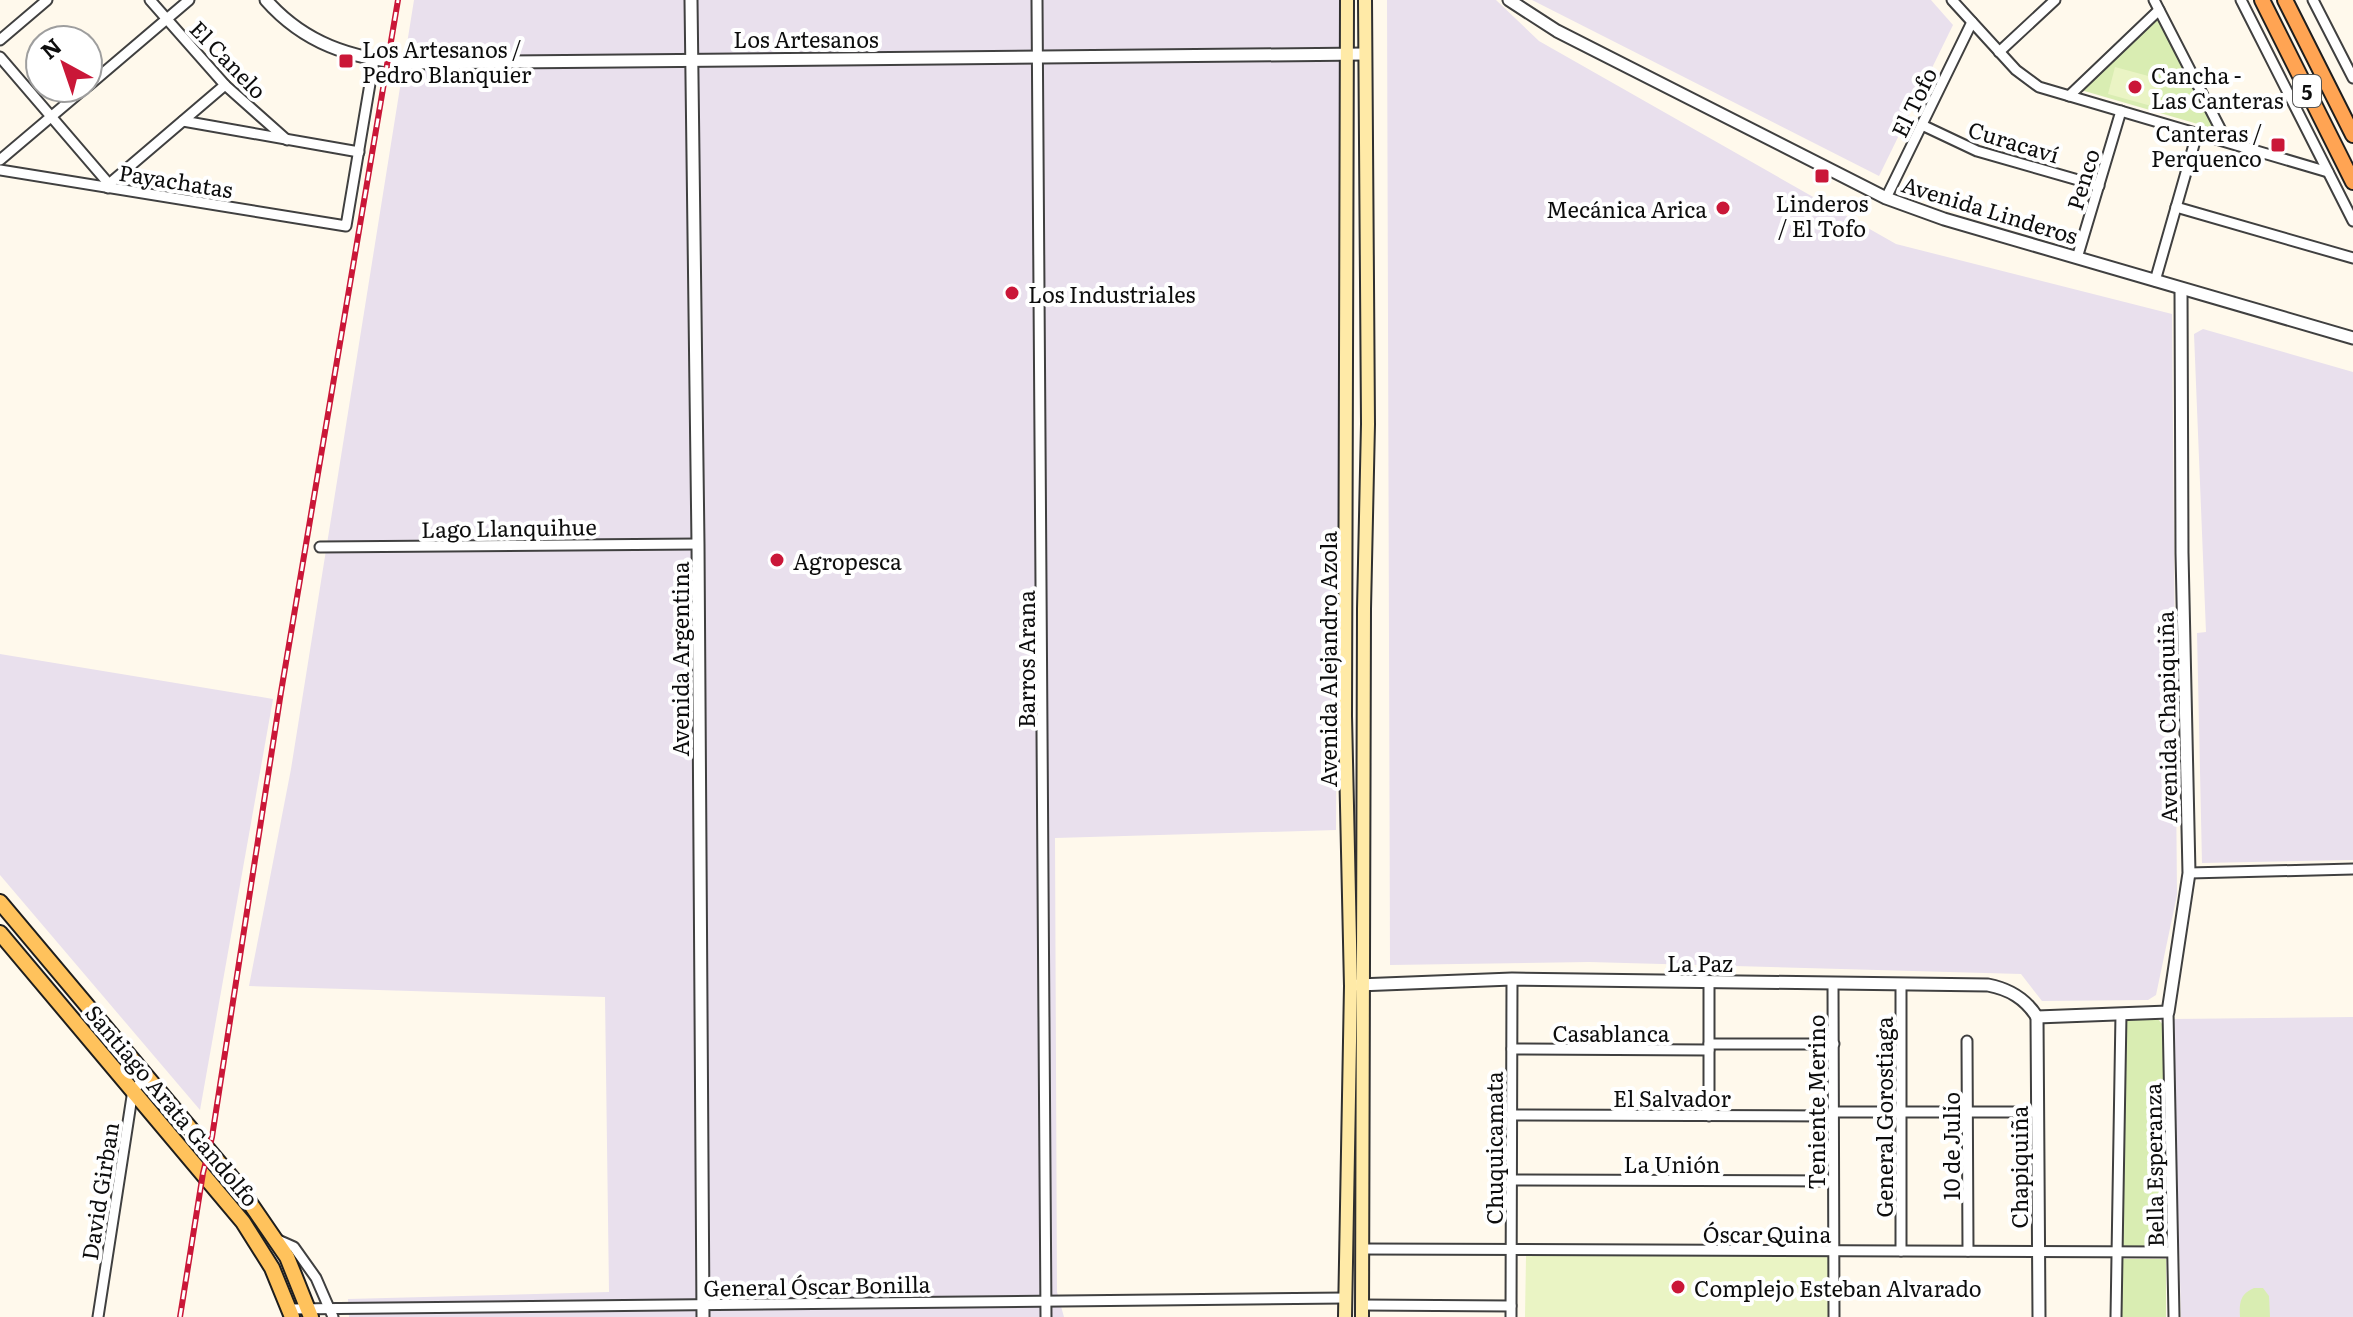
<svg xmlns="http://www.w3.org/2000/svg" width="2353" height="1317" font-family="Literata,serif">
	<rect width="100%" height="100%" fill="#fff9ec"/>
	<g fill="#e9e0ed">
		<path d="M 414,0 L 1341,0 L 1336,830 L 1055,838 L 1057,1292 L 1064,1317 L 349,1317 L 348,1299 L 609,1292 L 605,997 L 249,986 L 291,769 Z"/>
		<path d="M 1387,0 L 1496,0 L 1539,41 L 1896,244 L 2172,314 L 2177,895 L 2156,995 L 2148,1000 L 2042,1001 L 2021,974 L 1589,962 L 1390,965 Z"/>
		<path d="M 1532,0 L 1931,0 L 1953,25 L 1879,176 Z"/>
		<path d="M 2203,329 L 2353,372 L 2353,860 L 2202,863 L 2197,633 L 2206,632 L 2194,334 Z"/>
		<path d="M 0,654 L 273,699 L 200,1110 L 0,875 Z"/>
		<path d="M 2353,1017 L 2353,1317 L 2181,1317 L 2173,1019 Z"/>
	</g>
	<g fill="#d9edb2">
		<path d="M 2157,15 L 2215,129 L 2081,90 Z"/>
		<path d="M 2157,1018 L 2163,1025 L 2168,1238 L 2158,1246 L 2122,1247 L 2125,1020 Z"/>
		<path d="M 2122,1259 L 2166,1259 L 2166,1317 L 2121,1317 Z"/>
		<path d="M 2254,1288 L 2263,1288 L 2269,1296 L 2270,1317 L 2240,1317 C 2239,1303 2240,1294 2254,1288 Z"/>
	</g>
	<g fill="#eaf4c4">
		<path d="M 2115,67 L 2163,80 L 2155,107 L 2108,94 Z"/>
		<path d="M 1526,1256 L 1831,1256 L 1831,1317 L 1525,1317 Z"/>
	</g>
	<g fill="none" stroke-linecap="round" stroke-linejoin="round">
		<defs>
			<g id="minor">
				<path d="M 150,0 L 225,85 L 287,140"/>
				<path d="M 1037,0 L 1046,1317"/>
				<path d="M 1952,0 L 2016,70 L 2039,87 L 2328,172"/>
				<path d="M 2154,0 L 2226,140"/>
				<path d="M 2241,0 L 2353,221"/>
				<path d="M 2313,0 L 2353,78"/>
				<path d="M 0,40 L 47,0"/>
				<path d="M 1999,52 L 2055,0"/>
				<path d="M 0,57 L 109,184"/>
				<path d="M 88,86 L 189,0"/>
				<path d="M 2069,96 L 2159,10"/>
				<path d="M 183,121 L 359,152"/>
				<path d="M 1922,125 L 1977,151 L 2099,186"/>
				<path d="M 0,160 L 85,88"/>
				<path d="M 0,170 L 346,226 L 374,60"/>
				<path d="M 108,188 L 109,184 L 225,85"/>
				<path d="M 1886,198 L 1972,22"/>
				<path d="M 2176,207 L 2353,258"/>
				<path d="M 2077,258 L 2121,111"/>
				<path d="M 2155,281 L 2197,134"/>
				<path d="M 320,547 L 698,544"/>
				<path d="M 2189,873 L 2353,869"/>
				<path d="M 1709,981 L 1709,1116"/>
				<path d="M 1833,983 L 1834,1317"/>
				<path d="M 1901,984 L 1901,1251"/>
				<path d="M 2168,1012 L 2174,1317"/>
				<path d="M 1967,1041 L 1968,1251"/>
				<path d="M 1709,1044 L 1834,1044"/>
				<path d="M 1512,1049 L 1709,1050"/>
				<path d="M 1834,1112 L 2037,1112"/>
				<path d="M 1511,1115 L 1833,1116"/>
				<path d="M 1511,1180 L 1833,1181"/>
				<path d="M 276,1239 L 294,1247 L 316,1278 L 333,1317"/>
				<path d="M 1362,1249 L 2172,1252"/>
				<path d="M 1362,1305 L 1511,1306"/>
				<path d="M 290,1309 L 1345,1298"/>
				<path d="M 98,1317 L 133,1090 L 147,1077"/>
				<path d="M 1511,1317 L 1512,979"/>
				<path d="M 2116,1317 L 2121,1014"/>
			</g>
			<g id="tertiary">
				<path d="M 266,0 C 304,43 351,59 408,63 L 1365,54"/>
				<path d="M 691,0 L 698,544 L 703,1317"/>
				<path d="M 1509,0 L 1557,31 L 1886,198 L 1944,219 L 2353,338"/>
				<path d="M 1358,985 L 1512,979 L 1988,985 C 2009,989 2025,998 2037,1017"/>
				<path d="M 2037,1017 L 2168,1012 L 2189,873 L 2182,553 L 2181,289"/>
				<path d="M 2037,1017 L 2039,1317"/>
			</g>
			<g id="secondary">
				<path d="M 1345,1317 L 1351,986 L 1345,716 L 1347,0"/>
				<path d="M 1362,1317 L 1364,609 L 1368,424 L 1365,0"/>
			</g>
			<g id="primary">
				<path d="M 0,902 L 237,1184 L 287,1257 L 311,1317"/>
				<path d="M 0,933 L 243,1222 L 272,1268 L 292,1317"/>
			</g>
			<g id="trunk">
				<path d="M 2262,0 L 2353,182"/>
				<path d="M 2285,0 L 2353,135"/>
			</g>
		</defs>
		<use href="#minor" stroke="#404040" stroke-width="13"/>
		<use href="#tertiary" stroke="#404040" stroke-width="15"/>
		<use href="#secondary" stroke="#2f2f2f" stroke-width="16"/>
		<use href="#primary" stroke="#1e1e1e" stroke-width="18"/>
		<use href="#trunk" stroke="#1e1e1e" stroke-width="18"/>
		<use href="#minor" stroke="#fff" stroke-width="9"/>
		<use href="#tertiary" stroke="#fff" stroke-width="11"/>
		<use href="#secondary" stroke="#ffeaa7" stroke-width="12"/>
		<use href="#primary" stroke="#ffc25c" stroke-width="14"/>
		<use href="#trunk" stroke="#ffa453" stroke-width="14"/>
		<defs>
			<path id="rail" d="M 180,1317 L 203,1173 L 212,1137 L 281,692 L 398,0"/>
		</defs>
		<use href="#rail" stroke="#ca1738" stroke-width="6"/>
		<use href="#rail" stroke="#fff" stroke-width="3" stroke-dasharray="9" stroke-linecap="butt"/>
	</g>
	<g fill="#ca1738" stroke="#fff" stroke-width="3">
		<rect x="338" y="53" width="16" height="16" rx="4"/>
		<circle cx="2135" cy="87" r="8"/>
		<rect x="2270" y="137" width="16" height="16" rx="4"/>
		<rect x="1814" y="168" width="16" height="16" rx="4"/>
		<circle cx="1723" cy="208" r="8"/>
		<circle cx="1012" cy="293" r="8"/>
		<circle cx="777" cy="560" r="8"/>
		<circle cx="1678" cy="1287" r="8"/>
	</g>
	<g text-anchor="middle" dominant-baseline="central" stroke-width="8" stroke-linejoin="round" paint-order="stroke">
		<rect fill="#fff" stroke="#565656" stroke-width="2" x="2293" y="75" width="28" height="32" rx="6"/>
		<g font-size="20" font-weight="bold" fill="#0d0d0d">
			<text x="2307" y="91">5</text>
		</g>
		<g font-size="22" fill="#0d0d0d" stroke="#fff">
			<text x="806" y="38">Los Artesanos</text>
			<text transform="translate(229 59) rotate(46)">El Canelo</text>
			<text transform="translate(1913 102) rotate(-64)">El Tofo</text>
			<text transform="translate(2014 141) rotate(17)">Curacaví</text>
			<text transform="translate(2082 179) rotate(-73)">Penco</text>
			<text transform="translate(176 180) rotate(9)">Payachatas</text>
			<text transform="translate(1990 209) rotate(17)">Avenida Linderos</text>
			<text transform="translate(509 527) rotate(-1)">Lago Llanquihue</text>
			<text transform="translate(679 659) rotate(-90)">Avenida Argentina</text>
			<text transform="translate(1025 659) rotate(-90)">Barros Arana</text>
			<text transform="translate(1327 659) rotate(-90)">Avenida Alejandro Azola</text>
			<text transform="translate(2166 717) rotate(-91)">Avenida Chapiquiña</text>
			<text x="1700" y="962">La Paz</text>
			<text x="1611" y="1032">Casablanca</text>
			<text x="1672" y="1097">El Salvador</text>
			<text transform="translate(1815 1102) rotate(-90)">Teniente Merino</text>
			<text transform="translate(173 1105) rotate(50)">Santiago Arata Gandolfo</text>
			<text transform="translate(1883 1117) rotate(-90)">General Gorostiaga</text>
			<text transform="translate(1950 1146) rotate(-90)">10 de Julio</text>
			<text transform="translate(1493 1148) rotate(-90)">Chuquicamata</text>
			<text x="1672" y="1163">La Unión</text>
			<text transform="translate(2153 1165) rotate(-91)">Bella Esperanza</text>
			<text transform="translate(2018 1167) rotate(-90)">Chapiquiña</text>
			<text transform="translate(99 1191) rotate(-81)">David Girban</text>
			<text x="1767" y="1233">Óscar Quina</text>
			<text transform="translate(817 1285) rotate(-1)">General Óscar Bonilla</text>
		</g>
		<g font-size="22" fill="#0d0d0d" stroke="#fff" text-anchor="start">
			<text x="362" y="48">Los Artesanos /<tspan x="362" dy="25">Pedro Blanquier</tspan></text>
			<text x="2151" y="74">Cancha -<tspan x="2151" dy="25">Las Canteras</tspan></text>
			<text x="2262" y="132" text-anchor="end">Canteras /<tspan x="2262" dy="25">Perquenco</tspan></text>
			<text x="1822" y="202" text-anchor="middle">Linderos<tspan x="1822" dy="25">/ El Tofo</tspan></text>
			<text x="1707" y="208" text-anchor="end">Mecánica Arica</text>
			<text x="1028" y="293">Los Industriales</text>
			<text x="793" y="560">Agropesca</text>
			<text x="1694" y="1287">Complejo Esteban Alvarado</text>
		</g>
	</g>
	<g transform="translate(64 64) rotate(320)"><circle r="38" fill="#ffffff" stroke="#9e9e9e" stroke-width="2"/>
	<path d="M0-6L14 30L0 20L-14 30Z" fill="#ca1738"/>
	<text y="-12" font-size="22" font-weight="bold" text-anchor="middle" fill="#0d0d0d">N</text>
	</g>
</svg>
